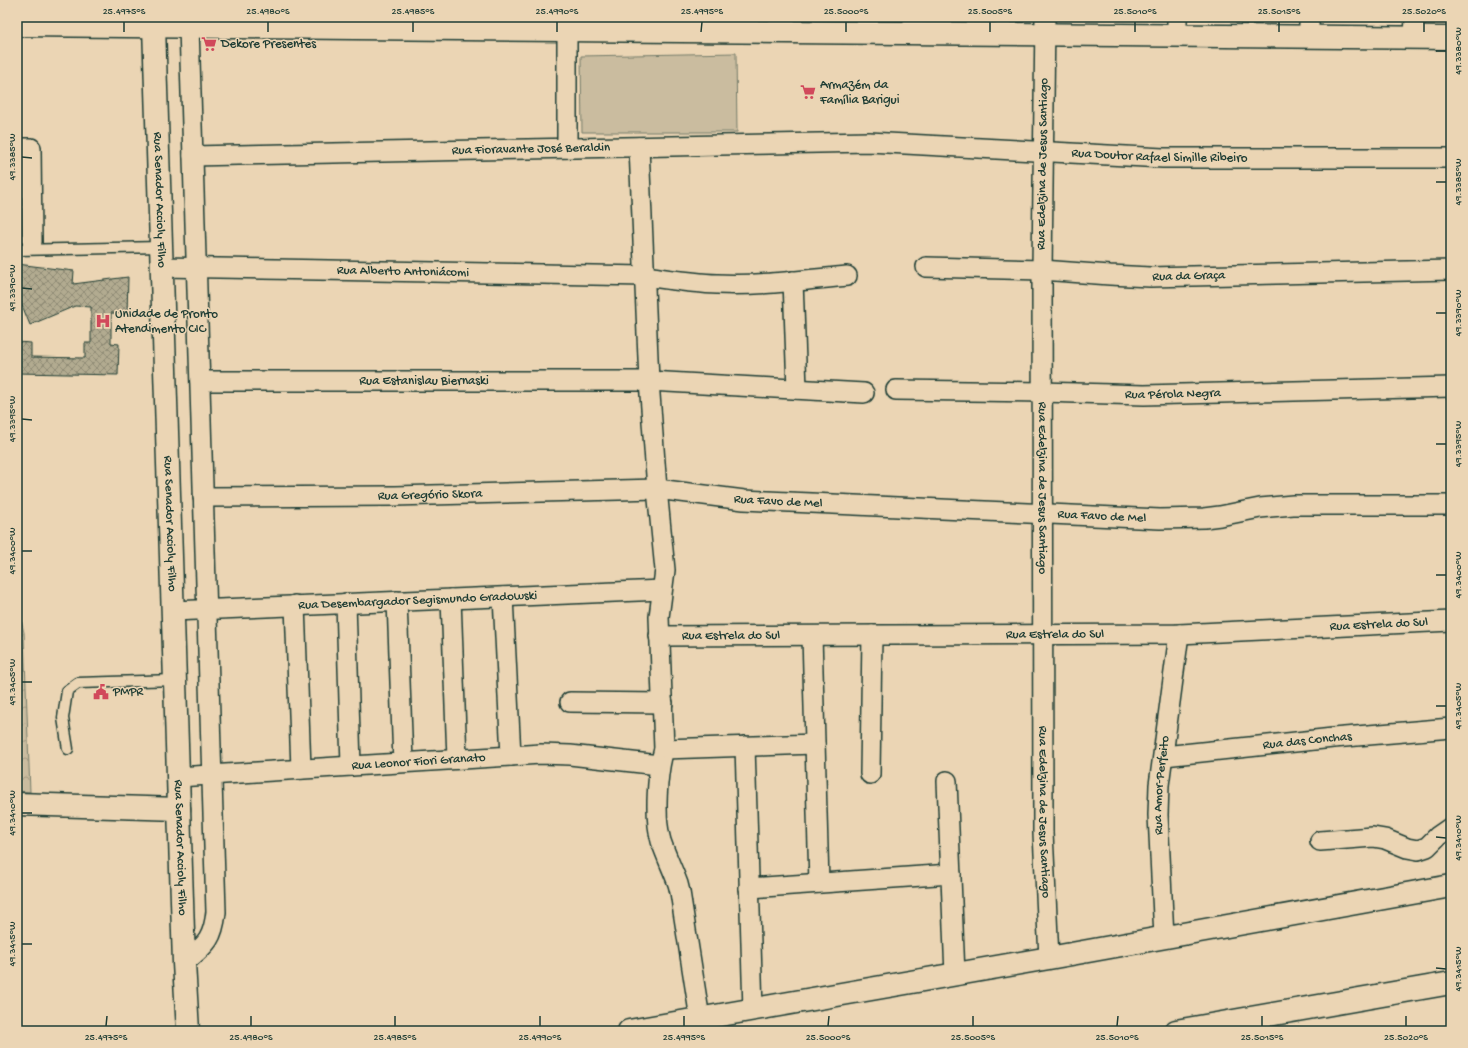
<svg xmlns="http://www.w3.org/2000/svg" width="1468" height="1048" font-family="'Gochi Hand',sans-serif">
	<defs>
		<pattern id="park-crowns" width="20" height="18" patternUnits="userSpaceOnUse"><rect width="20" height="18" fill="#cabc9f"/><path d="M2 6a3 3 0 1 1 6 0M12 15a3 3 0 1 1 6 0" fill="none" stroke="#a39a82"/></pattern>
		<pattern id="building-cross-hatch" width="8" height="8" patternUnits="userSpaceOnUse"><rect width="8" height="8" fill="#b2ab90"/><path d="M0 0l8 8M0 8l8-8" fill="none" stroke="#908c76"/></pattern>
	</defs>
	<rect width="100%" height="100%" fill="#ebd5b4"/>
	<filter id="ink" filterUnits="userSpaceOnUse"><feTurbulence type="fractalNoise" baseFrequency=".025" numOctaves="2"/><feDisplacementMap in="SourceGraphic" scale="8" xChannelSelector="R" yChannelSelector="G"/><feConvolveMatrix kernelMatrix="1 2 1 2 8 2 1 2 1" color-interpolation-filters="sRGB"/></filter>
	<g filter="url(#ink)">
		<path fill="#cabc9f" stroke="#747c6a" d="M 736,53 L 737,132 L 582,132 L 581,56 Z"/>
		<g fill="url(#park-crowns)" stroke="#747c6a">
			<path d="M 17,156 L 23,156 L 24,245 L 17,245 Z"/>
			<path d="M 17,600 L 24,633 L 30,792 L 17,791 Z"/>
		</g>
		<path fill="url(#building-cross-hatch)" stroke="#1f3d34" d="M 17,264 L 74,271 L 73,284 L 128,277 L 127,314 L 111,313 L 111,343 L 119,344 L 118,375 L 17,373 L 17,342 L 31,343 L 31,357 L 85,358 L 85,343 L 91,343 L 91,307 L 75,306 L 30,325 L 19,298 L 17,298 Z"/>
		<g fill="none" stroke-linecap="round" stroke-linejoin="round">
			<defs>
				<g id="service">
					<path d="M 17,250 L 161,247"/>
					<path d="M 68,749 L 63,718 L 67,691 L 78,683 L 175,680"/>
				</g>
				<g id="minor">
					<path id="s1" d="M 1045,17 L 1042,270 L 1043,833 L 1049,958"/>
					<path d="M 785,32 L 785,17"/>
					<path d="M 913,33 L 913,17"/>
					<path d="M 1177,35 L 1177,17"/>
					<path d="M 1309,36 L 1309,17"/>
					<path d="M 1414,37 L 1415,17"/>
					<path d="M 639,147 L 649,381 L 657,489 L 665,570 L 659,617 L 664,749 C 657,773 654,817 661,841 C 666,856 673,870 678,884 L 680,892 L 700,1019"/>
					<path d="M 17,148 L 31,148 L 32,242"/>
					<path d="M 567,148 L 567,30"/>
					<path id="s2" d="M 193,156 L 869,142 L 1163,158 L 1451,158"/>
					<path id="s3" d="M 162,267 L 644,276 C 668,279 692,283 717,284 C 760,286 804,280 847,276"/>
					<path id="s4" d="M 926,267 L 1042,270 L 1110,275 L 1150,277 L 1451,270"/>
					<path d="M 793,281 L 797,389"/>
					<path id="s5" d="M 200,381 L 649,381 L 864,393"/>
					<path id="s6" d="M 896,390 L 1042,392 L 1144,395 L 1451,387"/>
					<path id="s7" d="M 203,497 L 395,496 L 657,489 L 744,500 L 1160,519 L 1204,518 L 1220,516 L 1260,508 L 1293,505 L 1451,505"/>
					<path d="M 503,597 L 511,756"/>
					<path d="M 451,599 L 457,759"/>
					<path d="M 397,601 L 403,762"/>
					<path d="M 346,603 L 351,766"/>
					<path d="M 295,605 L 301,769"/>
					<path id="s8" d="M 173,611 L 662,590"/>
					<path id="s9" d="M 659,636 L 1179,634 L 1451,621"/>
					<path d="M 812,636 L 819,883"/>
					<path d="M 570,702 L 663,703"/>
					<path d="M 745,746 L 753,1010"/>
					<path d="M 664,749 L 815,744"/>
					<path id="s10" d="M 1164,756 L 1333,738 L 1451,728"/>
					<path d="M 870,774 L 872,635"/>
					<path id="s11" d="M 178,777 L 541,754 L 570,755 L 659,765"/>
					<path d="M 947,781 L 955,975"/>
					<path d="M 1320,841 L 1373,837 L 1385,839 L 1407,848 L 1418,850 L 1427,847 L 1438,836 L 1451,827"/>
					<path d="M 749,888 L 951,874"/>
					<path id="s12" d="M 1164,937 L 1158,815 L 1159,785 L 1179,634"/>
					<path d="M 184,963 C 205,945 213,941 216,912 L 189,27"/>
				</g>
				<g id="tertiary">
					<path d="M 17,25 L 1451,38"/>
					<path id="s13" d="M 154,26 L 184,963 L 188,1031"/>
					<path d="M 17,804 L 179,809"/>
				</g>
				<path id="secondary" d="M 629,1031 L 1049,958 L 1451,886"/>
				<path id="motorway" d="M 1176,1031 L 1451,983"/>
			</defs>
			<use href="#service" stroke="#1f3d34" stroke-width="13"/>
			<use href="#minor" stroke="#1f3d34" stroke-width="22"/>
			<use href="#tertiary" stroke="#1f3d34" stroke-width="25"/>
			<use href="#secondary" stroke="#1f3d34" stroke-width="25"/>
			<use href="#motorway" stroke="#1f3d34" stroke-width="25"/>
			<use href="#service" stroke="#ebd5b4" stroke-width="10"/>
			<use href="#minor" stroke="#ebd5b4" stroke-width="19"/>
			<use href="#tertiary" stroke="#ebd5b4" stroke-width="22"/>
			<use href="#secondary" stroke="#ebd5b4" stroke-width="22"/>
			<use href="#motorway" stroke="#ebd5b4" stroke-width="22"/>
		</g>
	</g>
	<path fill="none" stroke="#1f3d34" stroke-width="1.5" d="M 124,32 L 124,22M 268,32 L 268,22M 413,32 L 413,22M 557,32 L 557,22M 701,32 L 702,22M 846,32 L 846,22M 990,32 L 990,22M 1135,32 L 1135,22M 1279,32 L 1279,22M 1424,32 L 1424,22M 1436,51 L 1446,51M 22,157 L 32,158M 1436,182 L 1446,182M 22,288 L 32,289M 1436,313 L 1446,313M 22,419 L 32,420M 1436,444 L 1446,444M 22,551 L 32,551M 1436,575 L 1446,575M 22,682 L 32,682M 1436,706 L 1446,706M 22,813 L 32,813M 1436,837 L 1446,838M 22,944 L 32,944M 1436,968 L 1446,969M 106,1026 L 107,1016M 251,1026 L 251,1016M 395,1026 L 395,1016M 540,1026 L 540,1016M 684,1026 L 684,1016M 828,1026 L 829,1016M 973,1026 L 973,1016M 1117,1026 L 1118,1016M 1262,1026 L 1262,1016M 1406,1026 L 1406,1016"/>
	<defs>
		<symbol id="supermarket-bare" viewBox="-9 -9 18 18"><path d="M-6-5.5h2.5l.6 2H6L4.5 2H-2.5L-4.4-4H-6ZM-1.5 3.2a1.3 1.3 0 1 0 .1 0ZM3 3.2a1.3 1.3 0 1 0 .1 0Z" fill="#d1495b" stroke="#ebd5b4" stroke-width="2.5" paint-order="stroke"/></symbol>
		<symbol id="hospital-bare" viewBox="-9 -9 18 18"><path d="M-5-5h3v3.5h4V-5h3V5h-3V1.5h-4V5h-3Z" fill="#d1495b" stroke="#ebd5b4" stroke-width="2.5" paint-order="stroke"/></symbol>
		<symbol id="civic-bare" viewBox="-9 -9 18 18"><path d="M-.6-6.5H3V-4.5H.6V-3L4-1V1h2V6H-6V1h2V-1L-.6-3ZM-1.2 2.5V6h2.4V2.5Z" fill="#d1495b" stroke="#ebd5b4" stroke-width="2.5" paint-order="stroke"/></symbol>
	</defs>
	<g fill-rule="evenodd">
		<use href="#supermarket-bare" x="198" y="33" width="22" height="22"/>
		<use href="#supermarket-bare" x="797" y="81" width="22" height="22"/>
		<use href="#hospital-bare" x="92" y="310" width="22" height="22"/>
		<use href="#civic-bare" x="90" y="681" width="22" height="22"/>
	</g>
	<g text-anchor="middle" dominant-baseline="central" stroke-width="3" stroke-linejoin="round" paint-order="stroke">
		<g font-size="13" fill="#1f3d34" stroke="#ebd5b4" text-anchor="start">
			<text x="221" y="44">Dekore Presentes</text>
			<text x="820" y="85">Armazém da<tspan x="820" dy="15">Família Barigui</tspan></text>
			<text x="115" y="314">Unidade de Pronto<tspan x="115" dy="15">Atendimento CIC</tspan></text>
			<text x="113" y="692">PMPR</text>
		</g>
		<g font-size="13" fill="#1f3d34" stroke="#ebd5b4">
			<text stroke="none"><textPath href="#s2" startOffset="338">Rua Fioravante José Beraldin</textPath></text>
			<text stroke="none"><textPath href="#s2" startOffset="967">Rua Doutor Rafael Simille Ribeiro</textPath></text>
			<text transform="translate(1043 164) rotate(-89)">Rua Edelzina de Jesus Santiago</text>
			<text stroke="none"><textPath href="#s13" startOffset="174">Rua Senador Accioly Filho</textPath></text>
			<text stroke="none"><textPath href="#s3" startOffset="241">Rua Alberto Antoniácomi</textPath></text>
			<text stroke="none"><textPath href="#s4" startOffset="263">Rua da Graça</textPath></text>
			<text stroke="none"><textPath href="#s5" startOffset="224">Rua Estanislau Biernaski</textPath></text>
			<text stroke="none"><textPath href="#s6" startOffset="277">Rua Pérola Negra</textPath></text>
			<text stroke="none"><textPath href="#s1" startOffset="471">Rua Edelzina de Jesus Santiago</textPath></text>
			<text stroke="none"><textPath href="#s7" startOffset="227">Rua Gregório Skora</textPath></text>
			<text stroke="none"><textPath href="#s7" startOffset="576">Rua Favo de Mel</textPath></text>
			<text stroke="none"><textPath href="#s7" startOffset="900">Rua Favo de Mel</textPath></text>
			<text stroke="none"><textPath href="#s13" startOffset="498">Rua Senador Accioly Filho</textPath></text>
			<text stroke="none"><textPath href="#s8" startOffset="245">Rua Desembargador Segismundo Gradowski</textPath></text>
			<text stroke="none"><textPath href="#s9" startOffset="720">Rua Estrela do Sul</textPath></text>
			<text stroke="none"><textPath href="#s9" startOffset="396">Rua Estrela do Sul</textPath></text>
			<text stroke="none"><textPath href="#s9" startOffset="72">Rua Estrela do Sul</textPath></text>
			<text stroke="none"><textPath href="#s10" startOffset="144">Rua das Conchas</textPath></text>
			<text stroke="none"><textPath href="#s11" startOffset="241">Rua Leonor Fiori Granato</textPath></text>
			<text stroke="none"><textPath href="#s12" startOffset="152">Rua Amor-Perfeito</textPath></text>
			<text stroke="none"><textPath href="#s1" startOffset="795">Rua Edelzina de Jesus Santiago</textPath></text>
			<text stroke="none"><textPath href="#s13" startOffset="822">Rua Senador Accioly Filho</textPath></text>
		</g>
	</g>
	<rect width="1468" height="1048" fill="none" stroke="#ebd5b4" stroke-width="44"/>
	<rect x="22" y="22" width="1424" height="1004" fill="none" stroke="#1f3d34" stroke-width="1.5"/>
	<g font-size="10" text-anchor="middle" fill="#1f3d34">
		<text x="124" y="14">25.4975°S</text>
		<text x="268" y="14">25.4980°S</text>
		<text x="413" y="14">25.4985°S</text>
		<text x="557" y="14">25.4990°S</text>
		<text x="702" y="14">25.4995°S</text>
		<text x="846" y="14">25.5000°S</text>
		<text x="990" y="14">25.5005°S</text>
		<text x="1135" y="14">25.5010°S</text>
		<text x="1279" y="14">25.5015°S</text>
		<text x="1424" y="14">25.5020°S</text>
		<text transform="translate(1457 51) rotate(-90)" y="4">49.3380°W</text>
		<text transform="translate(11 157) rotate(-90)" y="4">49.3385°W</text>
		<text transform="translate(1457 182) rotate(-90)" y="4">49.3385°W</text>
		<text transform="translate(11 288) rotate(-90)" y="4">49.3390°W</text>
		<text transform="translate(1457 313) rotate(-90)" y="4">49.3390°W</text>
		<text transform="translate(11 419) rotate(-90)" y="4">49.3395°W</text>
		<text transform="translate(1457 444) rotate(-90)" y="4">49.3395°W</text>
		<text transform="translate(11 551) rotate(-90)" y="4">49.3400°W</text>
		<text transform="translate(1457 575) rotate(-90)" y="4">49.3400°W</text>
		<text transform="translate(11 682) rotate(-90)" y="4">49.3405°W</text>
		<text transform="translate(1457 706) rotate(-90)" y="4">49.3405°W</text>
		<text transform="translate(11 813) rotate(-90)" y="4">49.3410°W</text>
		<text transform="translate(1457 838) rotate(-90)" y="4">49.3410°W</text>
		<text transform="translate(11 944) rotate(-90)" y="4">49.3415°W</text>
		<text transform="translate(1457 969) rotate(-90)" y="4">49.3415°W</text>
		<text x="106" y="1040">25.4975°S</text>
		<text x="251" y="1040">25.4980°S</text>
		<text x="395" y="1040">25.4985°S</text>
		<text x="540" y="1040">25.4990°S</text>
		<text x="684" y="1040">25.4995°S</text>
		<text x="828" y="1040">25.5000°S</text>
		<text x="973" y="1040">25.5005°S</text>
		<text x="1117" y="1040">25.5010°S</text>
		<text x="1262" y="1040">25.5015°S</text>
		<text x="1406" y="1040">25.5020°S</text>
	</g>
</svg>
